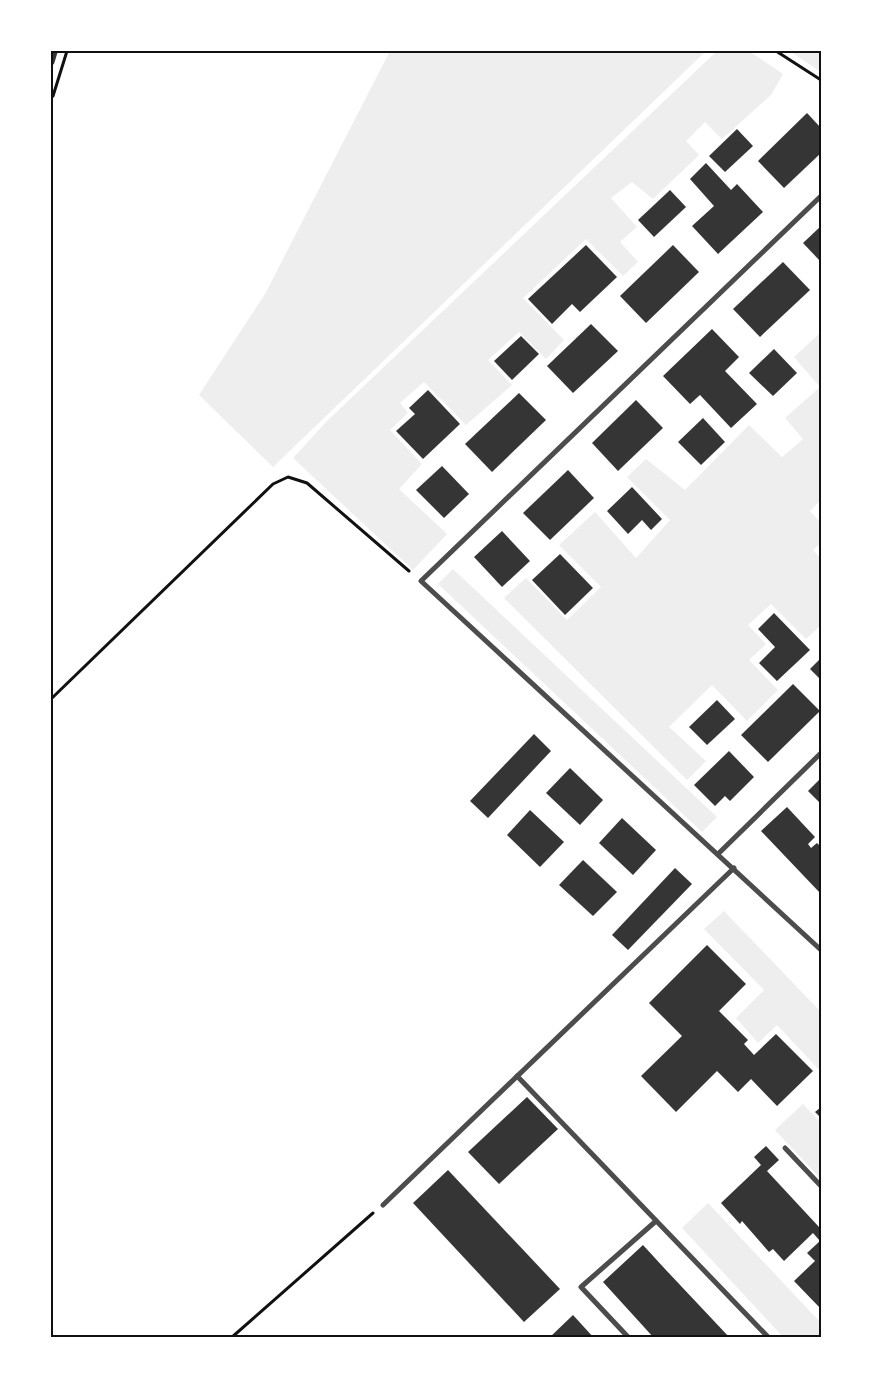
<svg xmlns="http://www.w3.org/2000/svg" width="872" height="1389" font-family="'PT Serif',serif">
	<rect width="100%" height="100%" fill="#fff"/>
	<g fill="#eee">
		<path d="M 390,51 L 706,51 L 273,467 L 199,395 L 265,294 Z"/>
		<path d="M 717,51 L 749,51 L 783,74 L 771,95 L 722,139 L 705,122 L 686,141 L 699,155 L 653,199 L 632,182 L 611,198 L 637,227 L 620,242 L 638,262 L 623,276 L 586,239 L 523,298 L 564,340 L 546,359 L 519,332 L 488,360 L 512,385 L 466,425 L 424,382 L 400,403 L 408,413 L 390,430 L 422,464 L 399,489 L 447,534 L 413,570 L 293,458 L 327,421 Z"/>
		<path d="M 789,51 L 821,51 L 821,72 Z"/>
		<path d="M 821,332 L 821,500 L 810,511 L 821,523 L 821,543 L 813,550 L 821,559 L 821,625 L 806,639 L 771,604 L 748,625 L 766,644 L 749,660 L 778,690 L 747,721 L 712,685 L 669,727 L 706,761 L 687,780 L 504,598 L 526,578 L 567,620 L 601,587 L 559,545 L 595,512 L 636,558 L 670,520 L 627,477 L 646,459 L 685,490 L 749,425 L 782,457 L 803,439 L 785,418 L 820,387 L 794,357 Z"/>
		<path d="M 453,569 L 717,817 L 702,832 L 438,584 Z"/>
		<path d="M 724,911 L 821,1012 L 821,1072 L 777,1025 L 758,1043 L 736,1018 L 764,990 L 704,929 Z"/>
		<path d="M 803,1104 L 821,1123 L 821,1179 L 775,1130 Z"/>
		<path d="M 708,1203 L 821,1323 L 821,1338 L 784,1338 L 682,1228 Z"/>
	</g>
	<g fill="#353535">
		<path d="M 51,51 L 58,51 L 54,64 L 51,66 Z"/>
		<path d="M 807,113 L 821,128 L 821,153 L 784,188 L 758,161 Z"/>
		<path d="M 737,129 L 753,146 L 725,172 L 709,156 Z"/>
		<path d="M 706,163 L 731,190 L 737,184 L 763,212 L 718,254 L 692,226 L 714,206 L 690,179 Z"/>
		<path d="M 670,190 L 686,207 L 654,237 L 638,220 Z"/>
		<path d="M 821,226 L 821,262 L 803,243 Z"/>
		<path d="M 586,245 L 617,277 L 580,312 L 572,304 L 552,324 L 528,299 Z"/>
		<path d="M 673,245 L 699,272 L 646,323 L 620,296 Z"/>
		<path d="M 783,262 L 810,290 L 760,337 L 733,309 Z"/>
		<path d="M 591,324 L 618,351 L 573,393 L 547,366 Z"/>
		<path d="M 712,329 L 739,357 L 725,371 L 757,404 L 731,428 L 700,395 L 690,404 L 663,376 Z"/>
		<path d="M 521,336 L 539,354 L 512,380 L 494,361 Z"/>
		<path d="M 774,349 L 797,373 L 773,396 L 749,373 Z"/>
		<path d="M 428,390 L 460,424 L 423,459 L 396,431 L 415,414 L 409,408 Z"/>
		<path d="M 519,393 L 546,420 L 492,472 L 465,444 Z"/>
		<path d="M 636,400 L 663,428 L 618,471 L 592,443 Z"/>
		<path d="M 703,418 L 725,442 L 701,465 L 678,442 Z"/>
		<path d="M 442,466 L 469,494 L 444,518 L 416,490 Z"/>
		<path d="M 568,470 L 594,498 L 550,540 L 523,513 Z"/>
		<path d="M 632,487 L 662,519 L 651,530 L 642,520 L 628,534 L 607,511 Z"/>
		<path d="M 502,531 L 530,561 L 502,587 L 474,557 Z"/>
		<path d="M 560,554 L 593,588 L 565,615 L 532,580 Z"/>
		<path d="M 774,613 L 810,650 L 777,681 L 759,663 L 775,647 L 758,629 Z"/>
		<path d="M 821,658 L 821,680 L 810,669 Z"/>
		<path d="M 793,684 L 820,711 L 768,762 L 741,735 Z"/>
		<path d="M 717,700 L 735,719 L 707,745 L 689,727 Z"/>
		<path d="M 534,734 L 551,751 L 488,818 L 470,801 Z"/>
		<path d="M 729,751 L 754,777 L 730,801 L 725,796 L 715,806 L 694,785 Z"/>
		<path d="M 570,768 L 603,800 L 580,825 L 546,793 Z"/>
		<path d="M 821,778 L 821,804 L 808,791 Z"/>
		<path d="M 787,807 L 815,837 L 808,844 L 811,848 L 817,843 L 821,847 L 821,894 L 761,831 Z"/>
		<path d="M 530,810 L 564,842 L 540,867 L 507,835 Z"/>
		<path d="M 622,818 L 656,850 L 633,875 L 599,843 Z"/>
		<path d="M 583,860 L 617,892 L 593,916 L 559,885 Z"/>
		<path d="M 675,868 L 692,884 L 628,950 L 612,935 Z"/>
		<path d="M 707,945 L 746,984 L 719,1011 L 748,1040 L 744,1044 L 754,1055 L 776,1034 L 813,1071 L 777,1106 L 751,1079 L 738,1092 L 717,1071 L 676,1112 L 641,1076 L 682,1036 L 649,1003 Z"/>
		<path d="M 527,1097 L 558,1129 L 499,1184 L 468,1152 Z"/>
		<path d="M 821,1107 L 821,1118 L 815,1112 Z"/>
		<path d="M 766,1146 L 779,1160 L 767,1171 L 819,1227 L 821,1226 L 821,1309 L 794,1281 L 815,1261 L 807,1253 L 820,1241 L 813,1233 L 784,1261 L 773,1249 L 769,1252 L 742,1221 L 740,1224 L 721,1203 L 761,1165 L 754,1157 Z"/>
		<path d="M 448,1170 L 560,1289 L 524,1322 L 413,1203 Z"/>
		<path d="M 643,1245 L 665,1269 L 730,1338 L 654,1338 L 603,1282 Z"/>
		<path d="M 573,1315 L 594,1338 L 549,1338 Z"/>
	</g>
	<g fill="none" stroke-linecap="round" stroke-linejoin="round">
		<g stroke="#111" stroke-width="3">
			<path d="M 776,51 L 821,80"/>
			<path d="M 51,98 L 53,96 L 67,51"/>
			<path d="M 51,699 L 273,484 L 288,477 L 307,483 L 409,571"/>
			<path d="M 231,1338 L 373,1213"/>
		</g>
		<g stroke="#4c4c4c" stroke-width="5">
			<path d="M 821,196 L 421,581 L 821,950"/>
			<path d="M 718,854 L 821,753"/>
			<path d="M 517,1076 L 769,1338"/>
			<path d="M 785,1148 L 821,1186"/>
			<path d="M 383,1205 L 734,868"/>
			<path d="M 629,1338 L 581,1287 L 656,1221"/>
		</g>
	</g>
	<rect width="872" height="1389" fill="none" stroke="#ffffff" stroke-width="105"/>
	<rect x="52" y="52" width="768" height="1284" fill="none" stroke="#111" stroke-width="2"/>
</svg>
